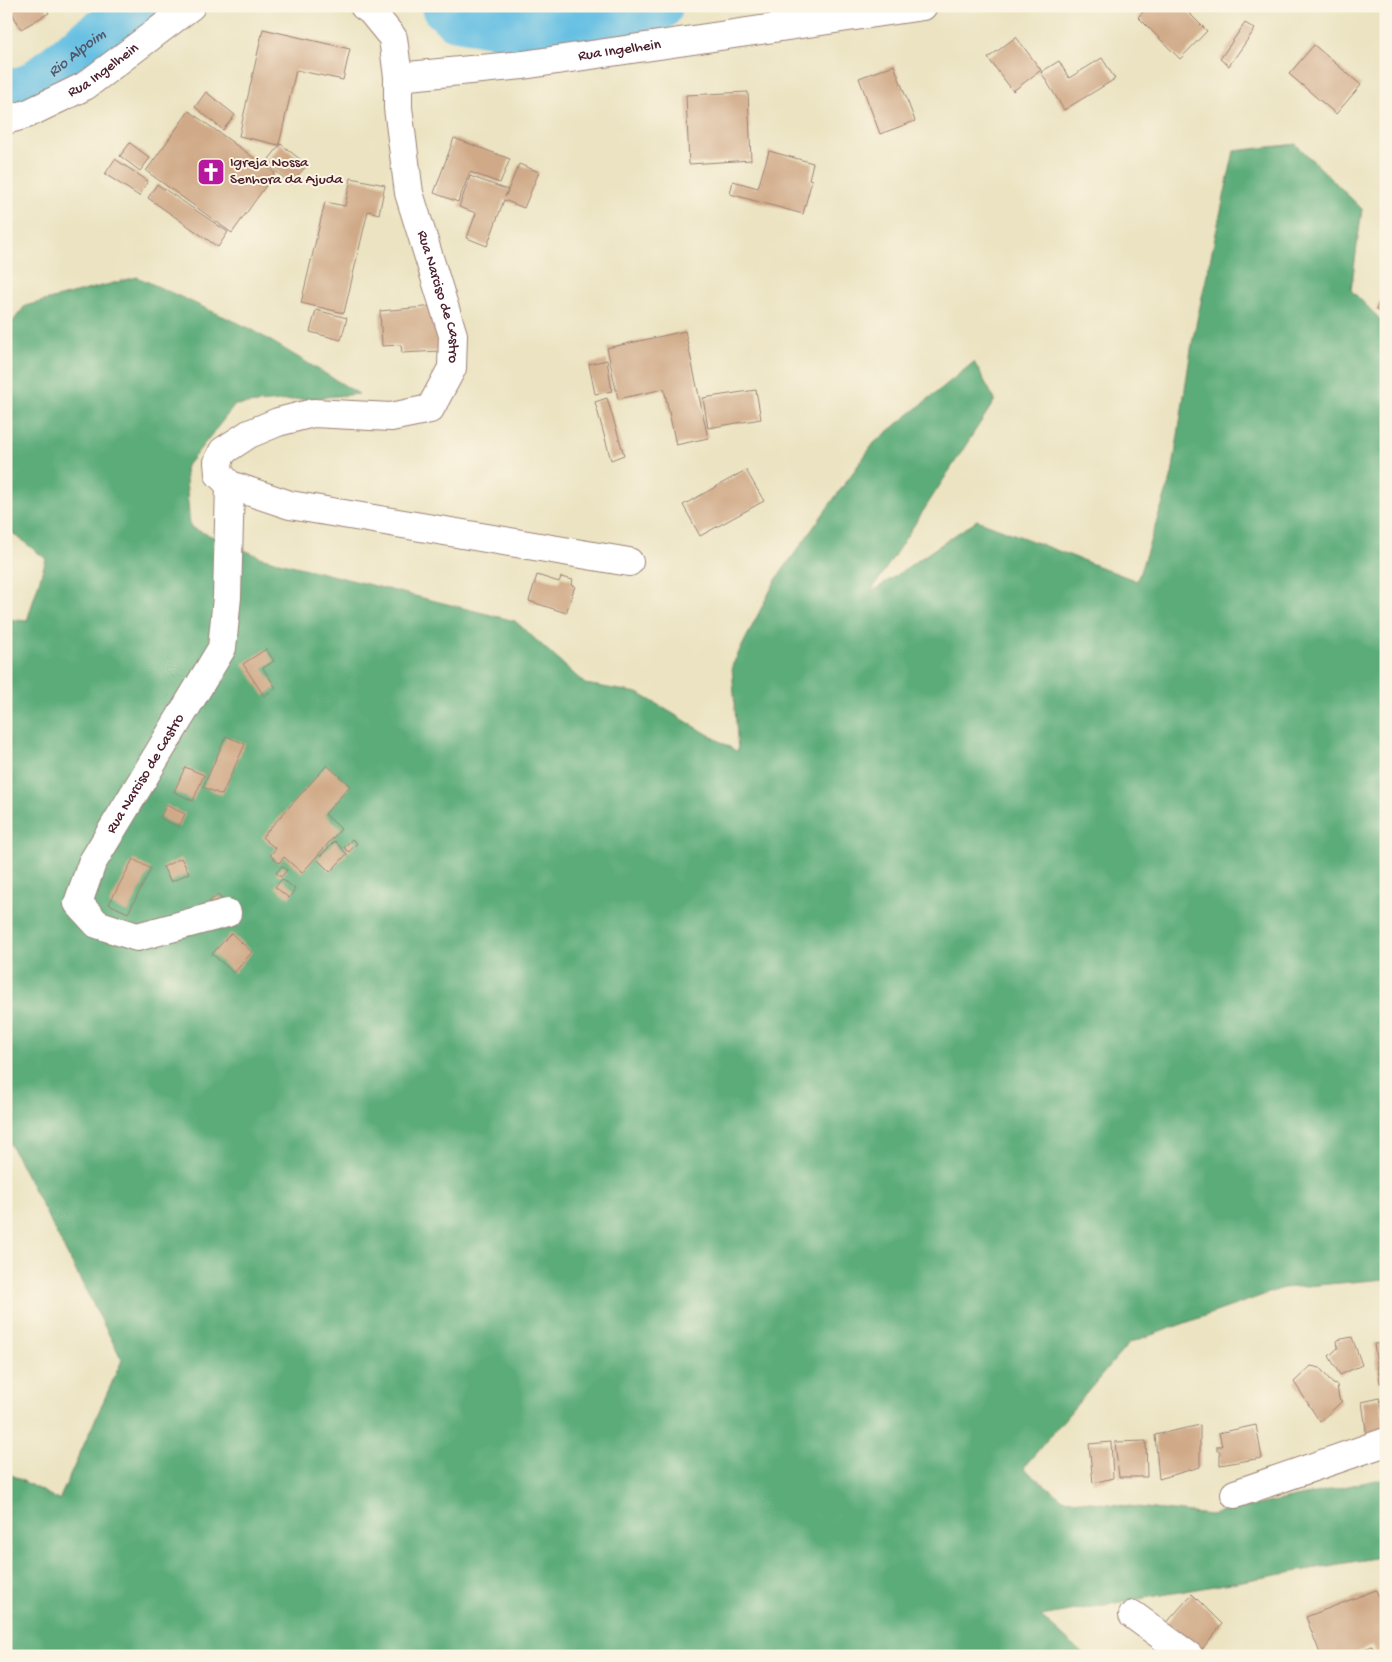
<svg xmlns="http://www.w3.org/2000/svg" width="1392" height="1662" font-family="'Gochi Hand',sans-serif">
	<rect width="100%" height="100%" fill="#fcf5e5"/>
	<filter id="ink" filterUnits="userSpaceOnUse"><feTurbulence type="fractalNoise" baseFrequency=".02" numOctaves="2"/><feDisplacementMap in="SourceGraphic" scale="10" xChannelSelector="R" yChannelSelector="G"/><feConvolveMatrix kernelMatrix="1 2 1 2 8 2 1 2 1" color-interpolation-filters="sRGB"/></filter>
	<filter id="wash" filterUnits="userSpaceOnUse"><feTurbulence type="fractalNoise" baseFrequency=".0096" numOctaves="4" result="noise"/><feDisplacementMap in="SourceGraphic" scale="20" xChannelSelector="R" yChannelSelector="G"/><feGaussianBlur stdDeviation="1.12" result="paint"/><feColorMatrix in="noise" values="0 0 0 0 0 0 0 0 0 0 0 0 0 0 0 0 0 1.4 0 .05"/><feComposite in="paint" operator="in"/></filter>
	<g filter="url(#wash)">
		<rect width="100%" height="100%" fill="#ebe3c1"/>
		<path fill="#5cac79" stroke="#536652" d="M 1296,144 L 1362,209 L 1351,290 L 1386,325 L 1386,1279 L 1283,1288 L 1129,1343 L 1023,1468 L 1063,1499 L 1210,1515 L 1386,1478 L 1386,1556 L 1041,1616 L 1085,1656 L 6,1656 L 6,1472 L 59,1500 L 122,1360 L 9,1142 L 6,1141 L 6,619 L 27,621 L 46,559 L 6,528 L 6,330 L 25,306 L 137,277 L 251,329 L 359,394 L 235,405 L 185,468 L 190,527 L 263,558 L 515,621 L 585,684 L 638,693 L 738,752 L 732,666 L 775,581 L 874,443 L 974,362 L 995,400 L 870,593 L 977,520 L 1137,581 L 1172,475 L 1192,343 L 1234,151 Z"/>
		<g fill="none" stroke-linecap="round" stroke-linejoin="round">
			<g stroke="#65bfe3" stroke-width="52">
				<path d="M 447,6 L 457,15 L 521,26 L 657,6"/>
				<path id="s1" d="M 6,97 L 33,89 L 93,41 L 148,6"/>
			</g>
		</g>
		<g id="blocks">
			<g fill="#d0aa88">
				<path d="M 8,6 L 45,6 L 49,13 L 21,29 Z"/>
				<path d="M 1149,6 L 1182,6 L 1207,31 L 1180,59 L 1138,17 Z"/>
				<path d="M 1245,23 L 1255,29 L 1229,66 L 1220,59 Z"/>
				<path d="M 263,29 L 350,49 L 343,80 L 296,70 L 279,145 L 239,136 Z"/>
				<path d="M 1016,37 L 1041,70 L 1013,91 L 988,58 Z"/>
				<path d="M 1314,45 L 1361,85 L 1336,114 L 1289,74 Z"/>
				<path d="M 1102,58 L 1115,79 L 1064,110 L 1041,72 L 1059,61 L 1069,78 Z"/>
				<path d="M 894,65 L 915,121 L 880,134 L 859,78 Z"/>
				<path d="M 206,92 L 235,115 L 223,130 L 195,107 Z"/>
				<path d="M 748,92 L 751,160 L 689,164 L 686,95 Z"/>
				<path d="M 189,111 L 275,173 L 232,233 L 146,171 Z"/>
				<path d="M 454,138 L 510,159 L 500,183 L 470,172 L 458,202 L 434,193 Z"/>
				<path d="M 130,143 L 150,158 L 140,171 L 120,156 Z"/>
				<path d="M 281,144 L 307,165 L 291,184 L 266,163 Z"/>
				<path d="M 769,151 L 813,163 L 809,179 L 812,180 L 803,214 L 730,194 L 733,181 L 758,188 Z"/>
				<path d="M 115,159 L 148,181 L 139,196 L 105,174 Z"/>
				<path d="M 519,164 L 539,172 L 524,208 L 504,200 L 487,246 L 467,238 L 476,213 L 459,207 L 470,176 L 508,190 L 505,197 Z"/>
				<path d="M 351,178 L 385,185 L 379,214 L 368,211 L 344,313 L 301,303 L 325,202 L 345,206 Z"/>
				<path d="M 157,184 L 228,232 L 218,247 L 148,198 Z"/>
				<path d="M 1386,286 L 1386,315 L 1376,310 Z"/>
				<path d="M 436,306 L 440,351 L 402,353 L 401,345 L 382,346 L 380,311 Z"/>
				<path d="M 316,310 L 347,318 L 341,340 L 310,332 Z"/>
				<path d="M 685,331 L 708,438 L 676,445 L 664,389 L 618,399 L 607,348 Z"/>
				<path d="M 607,360 L 612,391 L 595,394 L 589,364 Z"/>
				<path d="M 756,390 L 761,419 L 708,428 L 703,398 Z"/>
				<path d="M 607,398 L 624,455 L 611,460 L 595,402 Z"/>
				<path d="M 746,470 L 764,501 L 700,536 L 683,505 Z"/>
				<path d="M 537,575 L 559,582 L 561,577 L 573,580 L 571,585 L 575,586 L 566,613 L 529,601 Z"/>
				<path d="M 266,649 L 274,661 L 263,668 L 276,688 L 264,696 L 243,664 Z"/>
				<path d="M 226,736 L 245,744 L 222,795 L 203,787 Z"/>
				<path d="M 327,765 L 350,786 L 325,814 L 341,829 L 302,873 L 284,857 L 279,863 L 270,855 L 276,849 L 262,837 Z"/>
				<path d="M 185,767 L 204,775 L 193,801 L 174,792 Z"/>
				<path d="M 166,805 L 185,814 L 179,827 L 160,818 Z"/>
				<path d="M 352,839 L 357,843 L 349,852 L 344,848 Z"/>
				<path d="M 335,841 L 347,854 L 330,872 L 317,859 Z"/>
				<path d="M 181,858 L 189,873 L 171,882 L 163,867 Z"/>
				<path d="M 133,859 L 151,869 L 128,913 L 109,904 Z"/>
				<path d="M 282,866 L 287,870 L 281,877 L 276,873 Z"/>
				<path d="M 282,879 L 295,889 L 289,898 L 275,887 Z"/>
				<path d="M 218,895 L 229,907 L 221,915 L 209,902 Z"/>
				<path d="M 231,933 L 252,952 L 234,973 L 212,954 Z"/>
				<path d="M 1352,1337 L 1362,1365 L 1340,1375 L 1329,1356 L 1338,1348 L 1337,1340 Z"/>
				<path d="M 1386,1343 L 1386,1382 L 1380,1383 L 1374,1344 Z"/>
				<path d="M 1311,1366 L 1320,1368 L 1333,1384 L 1337,1385 L 1339,1399 L 1342,1401 L 1320,1422 L 1294,1382 Z"/>
				<path d="M 1380,1398 L 1386,1430 L 1367,1437 L 1362,1402 Z"/>
				<path d="M 1200,1425 L 1200,1467 L 1159,1479 L 1155,1435 Z"/>
				<path d="M 1256,1425 L 1262,1458 L 1220,1465 L 1220,1451 L 1217,1451 L 1217,1446 L 1222,1446 L 1219,1433 Z"/>
				<path d="M 1146,1441 L 1147,1477 L 1119,1477 L 1115,1442 Z"/>
				<path d="M 1111,1442 L 1113,1478 L 1093,1483 L 1089,1444 Z"/>
				<path d="M 1376,1590 L 1386,1615 L 1386,1650 L 1375,1654 L 1372,1646 L 1348,1656 L 1321,1656 L 1306,1617 Z"/>
				<path d="M 1192,1594 L 1222,1624 L 1199,1653 L 1163,1627 Z"/>
			</g>
		</g>
	</g>
	<g filter="url(#ink)">
		<use href="#blocks" fill-opacity="0" stroke="#9a8176" stroke-width="1"/>
		<g fill="none" stroke-linecap="round" stroke-linejoin="round">
			<defs>
				<g id="minor">
					<path id="s2" d="M 364,6 L 371,11 L 393,38 L 398,77 L 523,65 L 923,6"/>
					<path id="s3" d="M 398,77 L 398,108 L 409,193 L 453,335 L 452,368 L 430,409 L 391,417 L 313,413 L 278,422 L 249,434 L 223,451 L 218,462 L 219,474 L 230,485 L 290,505 L 629,562"/>
					<path id="s4" d="M 6,120 L 27,114 L 85,86 L 191,6"/>
					<path id="s5" d="M 227,913 L 137,937 L 97,924 L 78,903 L 92,863 L 222,648 L 227,597 L 230,485"/>
					<path d="M 1235,1494 L 1386,1442"/>
					<path d="M 1133,1615 L 1189,1656"/>
				</g>
			</defs>
			<use href="#minor" stroke="#9a8176" stroke-width="30"/>
			<use href="#minor" stroke="#fff" stroke-width="28"/>
		</g>
	</g>
	<defs>
		<symbol id="church-square" viewBox="-11 -11 22 22"><rect x="-9" y="-9" width="18" height="18" rx="4" fill="#b5179e" stroke="#fcf5e5"/><path d="M-1.2-6h2.4v3.5h3.3v2.4h-3.3V6h-2.4V-.1h-3.3v-2.4h3.3Z" fill="#fff"/></symbol>
	</defs>
	<g fill-rule="evenodd">
		<use href="#church-square" x="195" y="156" width="32" height="32"/>
	</g>
	<g text-anchor="middle" dominant-baseline="central" stroke-width="4" stroke-linejoin="round" paint-order="stroke">
		<g font-size="15" fill="#4a1f2b" stroke="#fcf5e5">
			<text stroke="none"><textPath href="#s2" startOffset="306">Rua Ingelhein</textPath></text>
			<text stroke="none"><textPath href="#s4" startOffset="110">Rua Ingelhein</textPath></text>
			<text stroke="none"><textPath href="#s3" startOffset="225">Rua Narciso de Castro</textPath></text>
			<text stroke="none"><textPath href="#s5" startOffset="310">Rua Narciso de Castro</textPath></text>
		</g>
		<g font-size="15" fill="#4a1f2b" stroke="#fcf5e5" text-anchor="start">
			<text x="230" y="163">Igreja Nossa<tspan x="230" dy="17">Senhora da Ajuda</tspan></text>
		</g>
		<g font-size="16" font-style="italic" fill="#53576b" stroke="#fcf5e5">
			<text stroke="none"><textPath href="#s1" startOffset="85">Rio Alpoim</textPath></text>
		</g>
	</g>
	<rect width="1392" height="1662" fill="none" stroke="#fcf5e5" stroke-width="25"/>
</svg>
